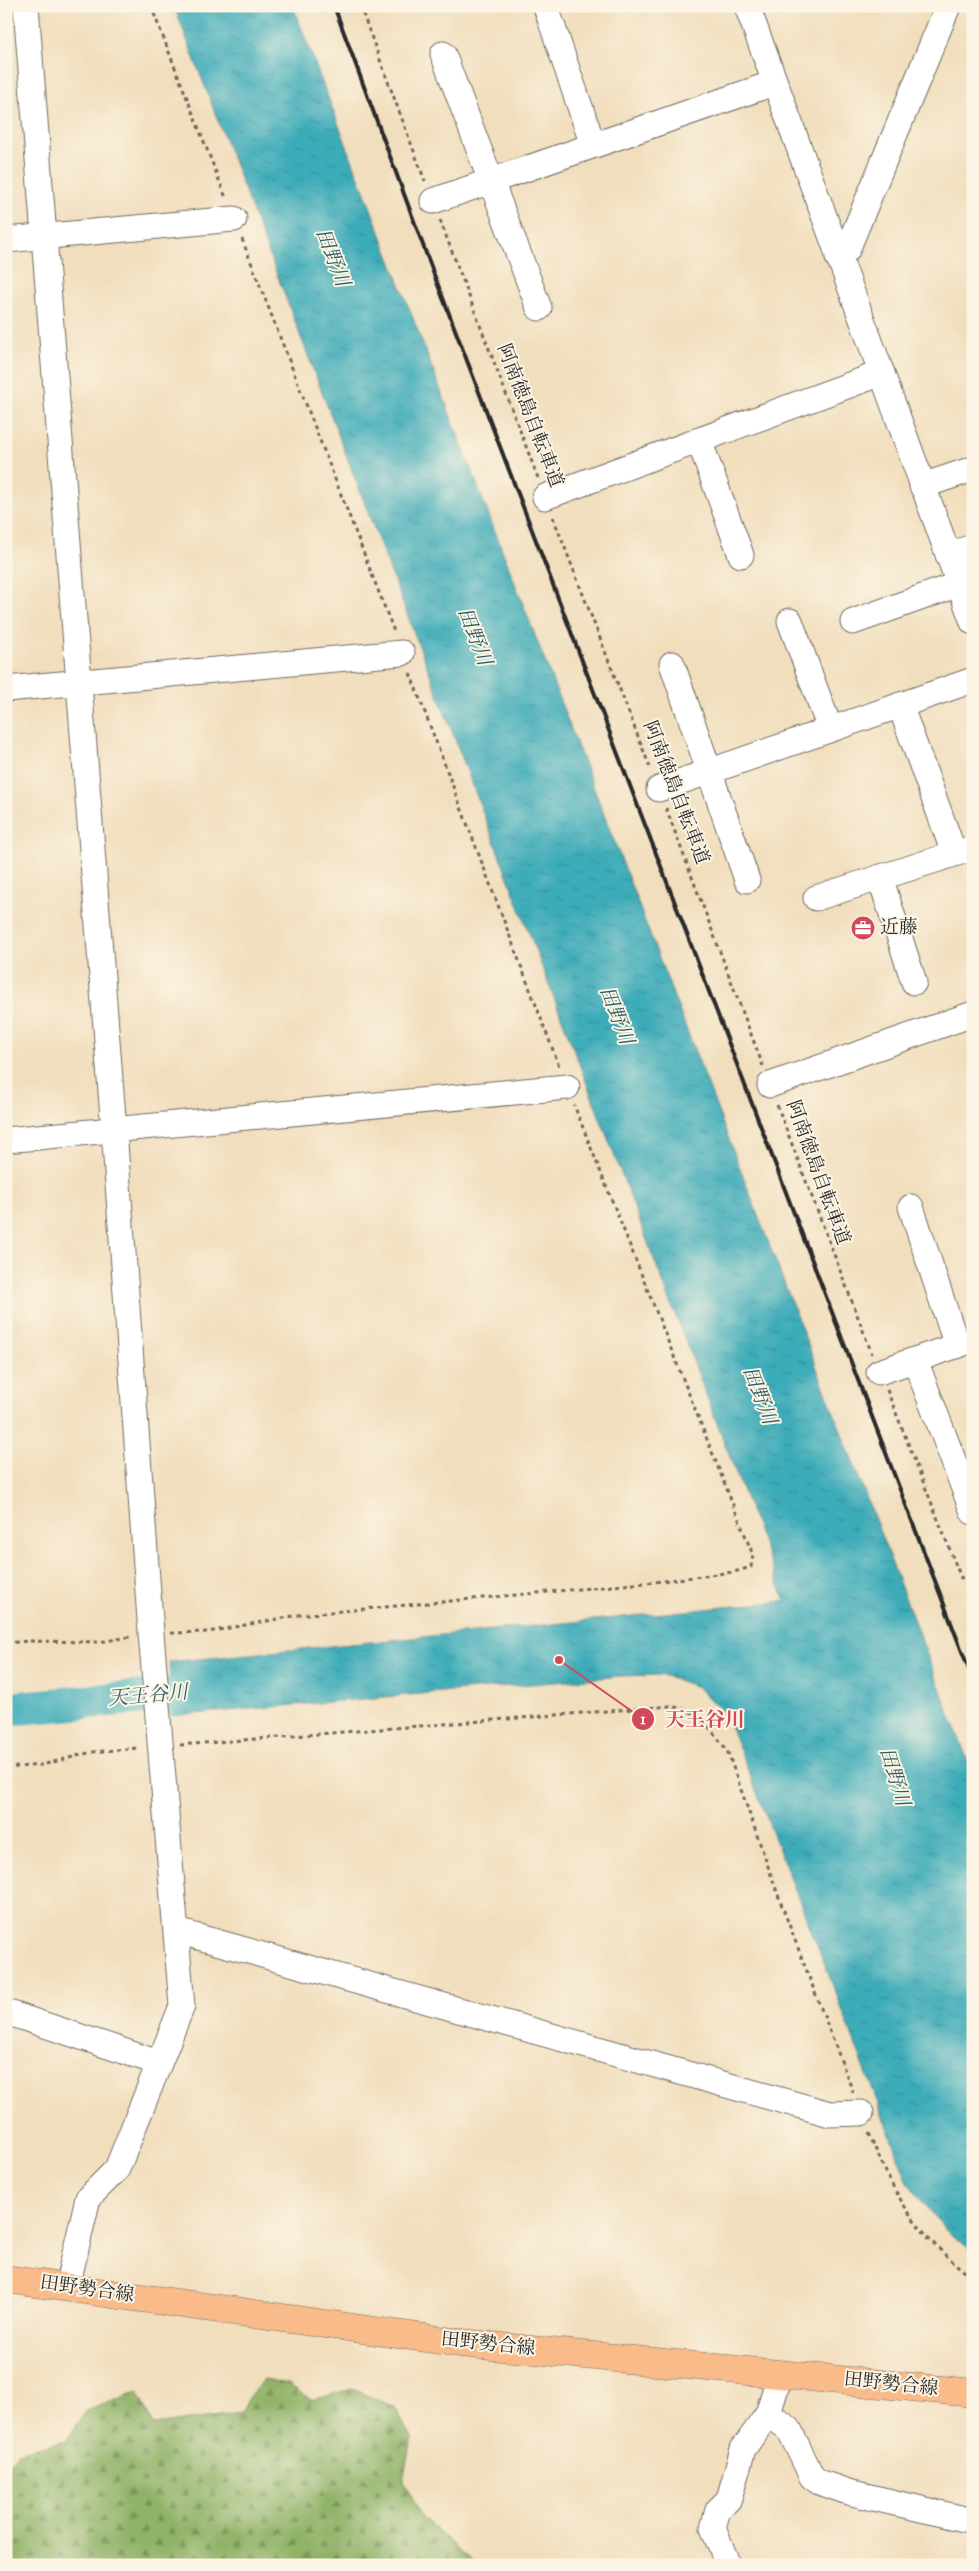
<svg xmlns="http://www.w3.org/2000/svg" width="979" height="2571" font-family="'Sorts Mill Goudy','Noto Serif JP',serif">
	<defs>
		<pattern id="forest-firs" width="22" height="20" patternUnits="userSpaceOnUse" patternTransform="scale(1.25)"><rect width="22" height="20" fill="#90b368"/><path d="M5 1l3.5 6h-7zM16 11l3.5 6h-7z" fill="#769256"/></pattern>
		<pattern id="water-ripples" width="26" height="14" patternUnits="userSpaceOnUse" patternTransform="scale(1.25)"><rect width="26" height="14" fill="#3cacb9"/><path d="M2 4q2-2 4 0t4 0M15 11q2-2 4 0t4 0" fill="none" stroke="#338c97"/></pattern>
	</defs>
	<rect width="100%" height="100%" fill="#fcf5e5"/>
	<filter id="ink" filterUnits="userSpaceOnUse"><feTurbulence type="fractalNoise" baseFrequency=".02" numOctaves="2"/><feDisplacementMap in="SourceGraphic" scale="10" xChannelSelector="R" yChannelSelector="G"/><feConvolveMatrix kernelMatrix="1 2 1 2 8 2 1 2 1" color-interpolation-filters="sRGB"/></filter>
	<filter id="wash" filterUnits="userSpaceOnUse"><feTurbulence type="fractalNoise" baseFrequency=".0096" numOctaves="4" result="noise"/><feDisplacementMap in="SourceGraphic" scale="20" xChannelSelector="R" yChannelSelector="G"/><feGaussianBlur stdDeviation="1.12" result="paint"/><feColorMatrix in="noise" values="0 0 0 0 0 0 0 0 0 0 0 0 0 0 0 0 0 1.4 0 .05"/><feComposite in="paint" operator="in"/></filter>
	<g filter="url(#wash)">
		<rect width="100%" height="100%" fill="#f1debd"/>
		<path fill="url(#forest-firs)" stroke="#5e6f4a" d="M 264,2380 L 288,2384 L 311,2400 L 352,2389 L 395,2407 L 411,2438 L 403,2481 L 422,2517 L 476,2565 L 6,2565 L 6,2467 L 18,2452 L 67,2440 L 86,2411 L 137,2392 L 153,2425 L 241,2413 L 251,2394 Z"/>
		<path fill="url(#water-ripples)" stroke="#346c72" d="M 174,6 L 293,6 L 973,1774 L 973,2251 L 947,2232 L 908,2183 L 832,1983 L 726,1715 L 697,1687 L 663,1675 L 622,1676 L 171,1716 L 169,1662 L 785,1601 Z"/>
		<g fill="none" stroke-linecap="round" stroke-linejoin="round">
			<path stroke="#3cacb9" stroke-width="34" d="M 6,1709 L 190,1693"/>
		</g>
	</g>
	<g filter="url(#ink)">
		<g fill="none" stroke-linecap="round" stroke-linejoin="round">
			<defs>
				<g id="minor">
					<path d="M 26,6 L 114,1130 L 151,1633 L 182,2006 L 117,2169 L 88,2198 L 67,2287"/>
					<path d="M 747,6 L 973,622"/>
					<path d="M 547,10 L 593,145"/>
					<path d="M 443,54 L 539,308"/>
					<path d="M 433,201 L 774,83"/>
					<path d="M 6,240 L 234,219"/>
					<path d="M 838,258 L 847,250 L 948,6"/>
					<path d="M 699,440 L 741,555"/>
					<path d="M 922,486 L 973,469"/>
					<path d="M 545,497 L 882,373"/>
					<path d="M 948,555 L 973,547"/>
					<path d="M 790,621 L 830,729"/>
					<path d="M 853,622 L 959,584"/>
					<path d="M 672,664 L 747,880"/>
					<path d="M 6,689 L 402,653"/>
					<path d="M 900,705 L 954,853"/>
					<path d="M 659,789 L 973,680"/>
					<path d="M 880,877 L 914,982"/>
					<path d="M 816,898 L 973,848"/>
					<path d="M 770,1085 L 973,1014"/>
					<path d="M 6,1140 L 567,1087"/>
					<path d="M 911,1207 L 957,1346"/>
					<path d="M 915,1360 L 973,1512"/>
					<path d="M 879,1372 L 973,1340"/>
					<path d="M 177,1931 L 830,2114 L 861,2113"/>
					<path d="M 6,2012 L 159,2063"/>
					<path d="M 780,2374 L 768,2414 L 789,2429 L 812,2477 L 819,2482 L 848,2492 L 973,2521"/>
					<path d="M 728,2565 L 713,2528 L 718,2510 L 729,2499 L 743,2449 L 768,2414"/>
				</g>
				<path id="major" d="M 6,2279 L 461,2343 L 973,2393"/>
			</defs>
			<use href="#minor" stroke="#706a5e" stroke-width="27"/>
			<use href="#major" stroke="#706a5e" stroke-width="29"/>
			<g stroke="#706a5e" stroke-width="3" stroke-dasharray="4 4" stroke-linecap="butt">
				<path d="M 151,6 L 226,198"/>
				<path d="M 360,6 L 425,181"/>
				<path d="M 440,220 L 538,478"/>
				<path d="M 242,239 L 395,634"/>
				<path d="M 553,517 L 651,770"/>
				<path d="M 410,673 L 559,1066"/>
				<path d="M 666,808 L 763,1066"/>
				<path d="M 777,1105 L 872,1354"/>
				<path d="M 887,1390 L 961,1578 L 973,1573"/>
				<path d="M 171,1633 L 208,1632 L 299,1615 L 645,1583 L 734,1572 L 751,1567 L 753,1555 L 574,1105"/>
				<path d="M 6,1643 L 28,1641 L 99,1642 L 130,1637"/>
				<path d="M 180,1745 L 670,1706 L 688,1710 L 704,1721 L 727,1750 L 782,1906 L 853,2092"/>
				<path d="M 6,1768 L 42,1765 L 92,1752 L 139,1748"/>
				<path d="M 869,2133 C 894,2196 917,2236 973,2278"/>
			</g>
			<use href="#minor" stroke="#fff" stroke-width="25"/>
			<use href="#major" stroke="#fabb8b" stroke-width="28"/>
			<path stroke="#2b2b2b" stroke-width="4" d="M 334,6 L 433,272 L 973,1680"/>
		</g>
	</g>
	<defs>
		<symbol id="office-disc" viewBox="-11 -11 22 22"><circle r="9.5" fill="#d1495b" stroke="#fcf5e5"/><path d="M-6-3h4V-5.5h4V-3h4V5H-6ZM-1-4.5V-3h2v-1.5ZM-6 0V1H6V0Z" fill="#fff"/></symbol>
	</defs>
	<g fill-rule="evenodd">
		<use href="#office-disc" x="849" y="914" width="28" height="28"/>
	</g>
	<g text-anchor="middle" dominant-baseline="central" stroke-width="4" stroke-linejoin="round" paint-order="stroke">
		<g font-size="19" fill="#2b2b2b" stroke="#fcf5e5">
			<text transform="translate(529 416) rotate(69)">阿南徳島自転車道</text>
			<text transform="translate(675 793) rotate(69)">阿南徳島自転車道</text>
			<text transform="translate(817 1173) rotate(70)">阿南徳島自転車道</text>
			<text transform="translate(87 2290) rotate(8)">田野勢合線</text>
			<text transform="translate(488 2345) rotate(6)">田野勢合線</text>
			<text transform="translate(891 2385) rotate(6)">田野勢合線</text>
		</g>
		<g font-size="19" fill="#2b2b2b" stroke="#fcf5e5" text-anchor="start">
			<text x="880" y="928">近藤</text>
		</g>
		<g font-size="20" font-style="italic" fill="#325f64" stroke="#fcf5e5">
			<text transform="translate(331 258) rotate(69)">田野川</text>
			<text transform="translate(473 637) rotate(69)">田野川</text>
			<text transform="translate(615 1016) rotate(69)">田野川</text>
			<text transform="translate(758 1396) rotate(69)">田野川</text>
			<text transform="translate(148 1697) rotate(-5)">天王谷川</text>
			<text transform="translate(893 1777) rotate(73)">田野川</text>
		</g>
	</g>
	<path fill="none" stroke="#d1495b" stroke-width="2" d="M559 1660L643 1719"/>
	<g fill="#d1495b" stroke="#fcf5e5" stroke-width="2">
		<circle cx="559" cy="1660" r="5"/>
		<circle cx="643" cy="1719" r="12"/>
	</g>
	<g font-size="15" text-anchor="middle" font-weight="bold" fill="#fff">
		<text x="643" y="1724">1</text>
	</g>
	<g font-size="20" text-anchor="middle" font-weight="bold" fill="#d1495b" stroke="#fcf5e5" stroke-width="4" stroke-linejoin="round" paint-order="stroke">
		<text x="705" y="1726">天王谷川</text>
	</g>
	<rect width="979" height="2571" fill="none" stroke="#fcf5e5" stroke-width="25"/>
</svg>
